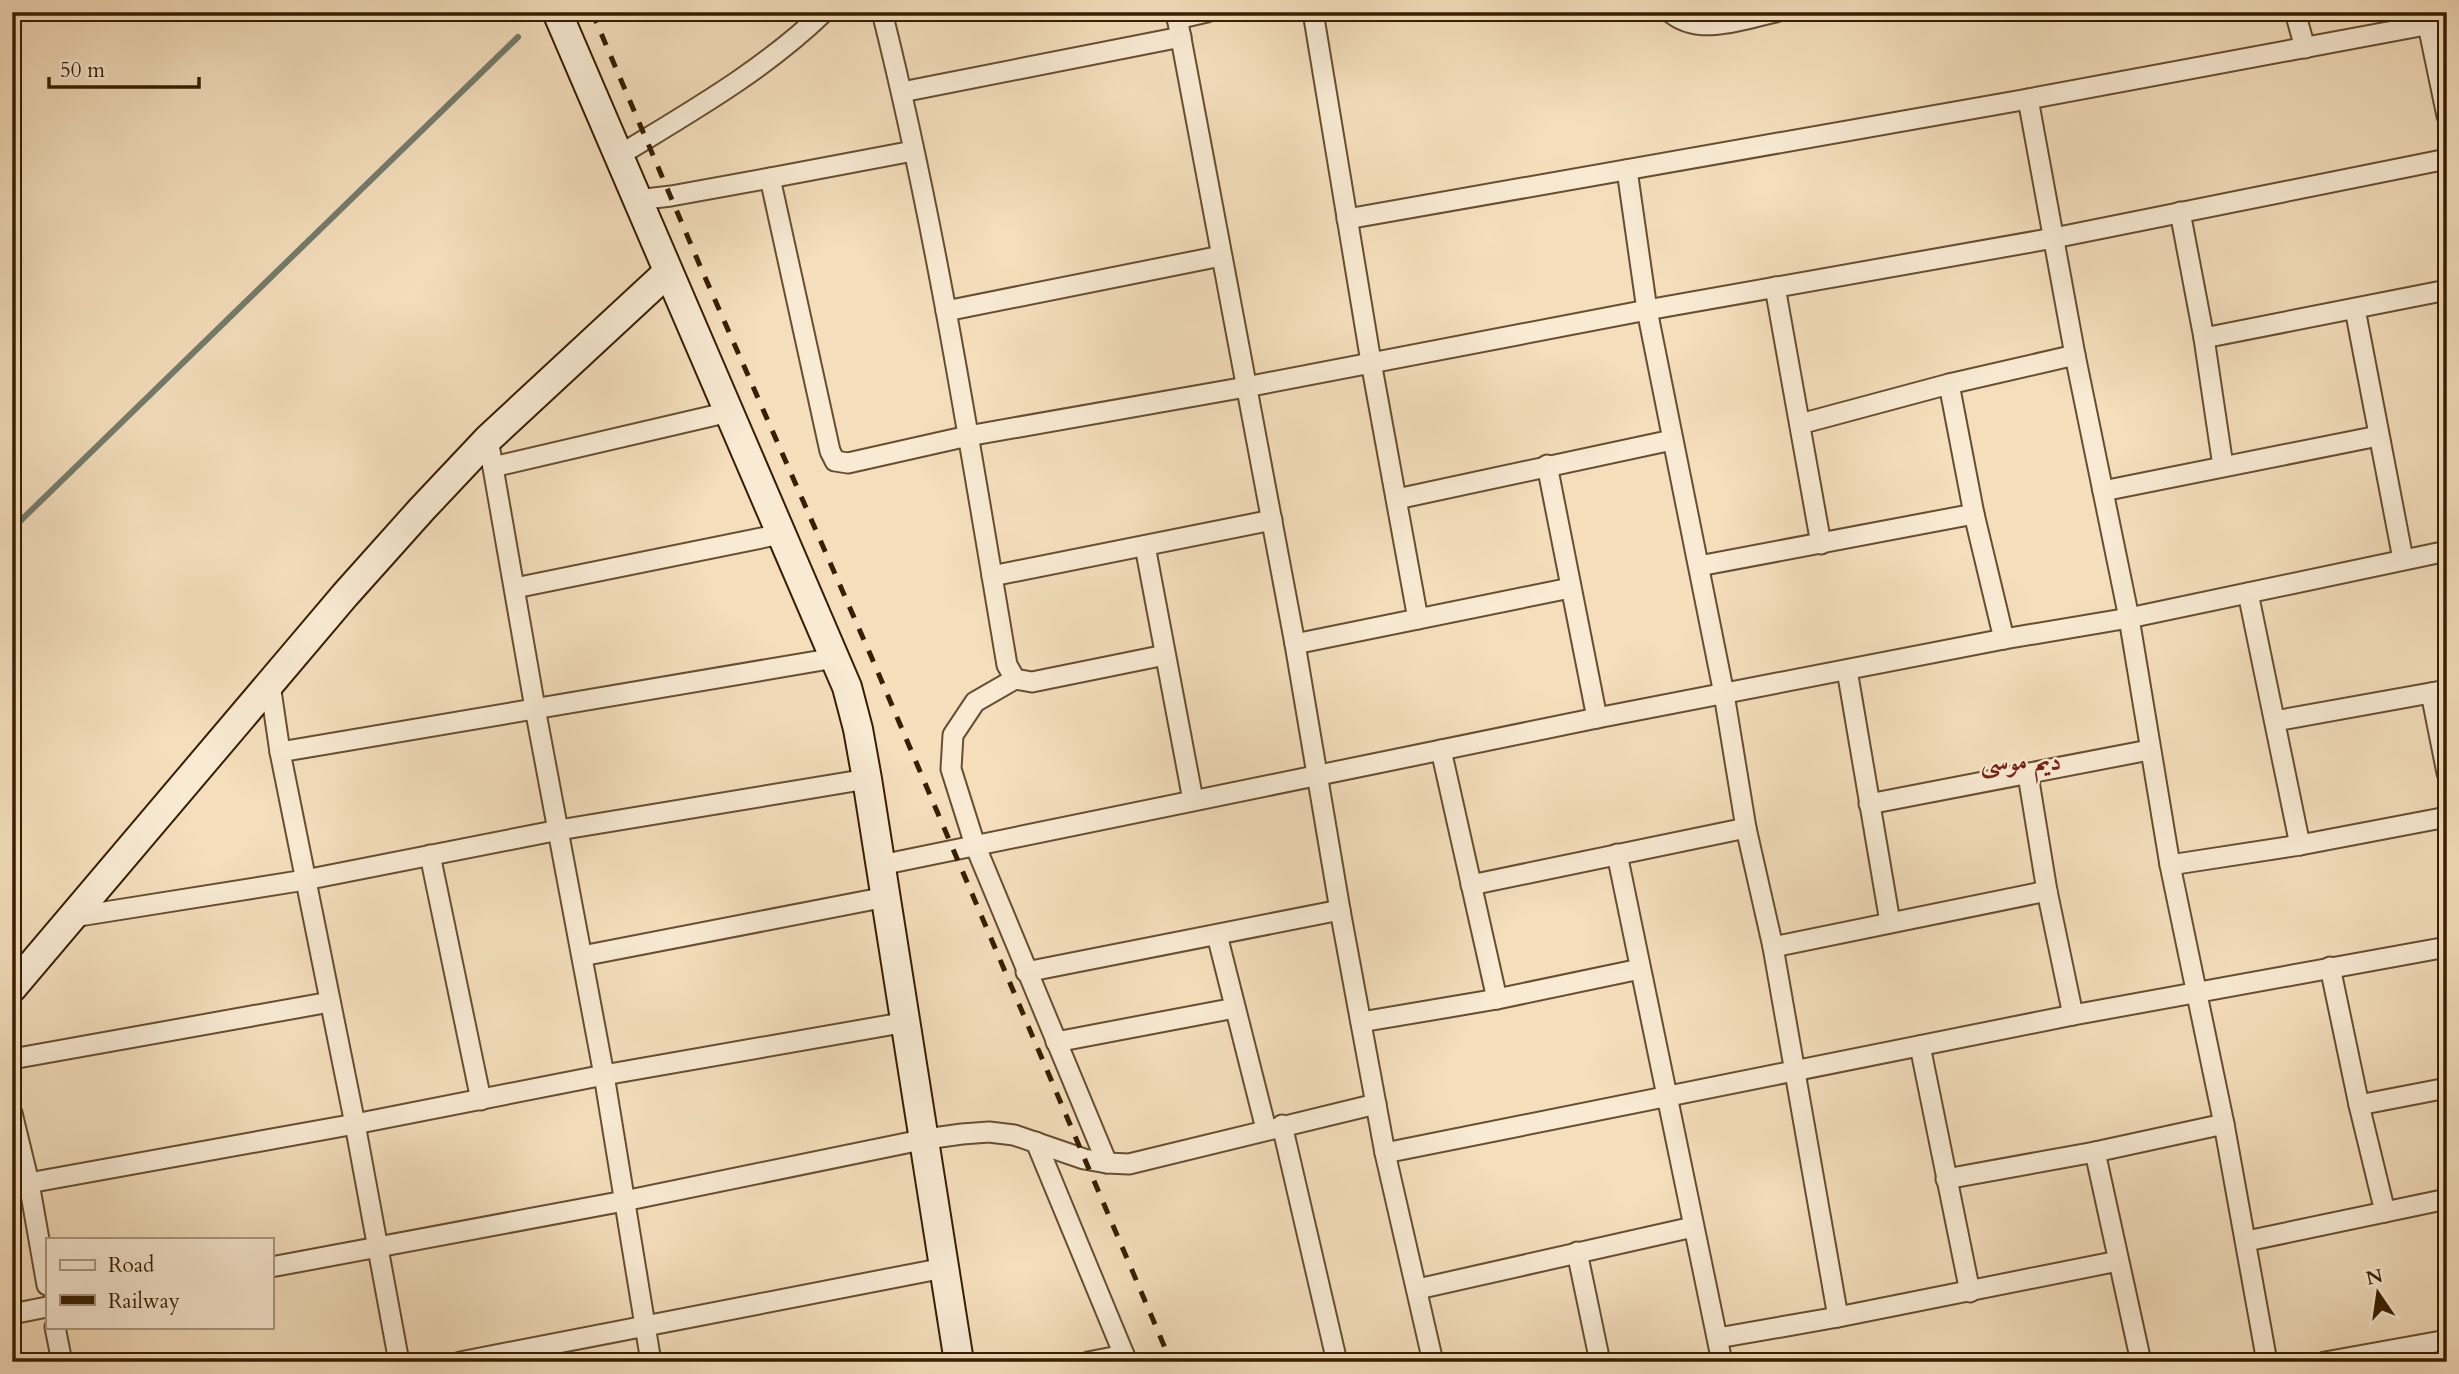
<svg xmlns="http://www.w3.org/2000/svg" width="2459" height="1374" font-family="Cardo,Amiri,serif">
	<rect width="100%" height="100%" fill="#f4debc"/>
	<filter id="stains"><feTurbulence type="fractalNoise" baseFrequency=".00286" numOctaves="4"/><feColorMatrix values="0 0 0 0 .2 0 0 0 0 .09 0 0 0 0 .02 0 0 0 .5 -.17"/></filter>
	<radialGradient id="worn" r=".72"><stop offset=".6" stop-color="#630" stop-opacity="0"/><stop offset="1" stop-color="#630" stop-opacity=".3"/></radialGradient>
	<path fill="#9cbcb4" stroke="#747d6c" stroke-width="2" d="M 709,12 L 761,12 L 749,20 L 714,17 Z"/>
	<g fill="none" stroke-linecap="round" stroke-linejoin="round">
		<path stroke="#747d6c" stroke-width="6" d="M 12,529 L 518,37"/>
		<defs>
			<g id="street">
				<path d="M 882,12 C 936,227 970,447 1007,665 L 1015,679 L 1032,682 L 1165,655"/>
				<path d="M 1176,12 L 1295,644 L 1340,910 L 1385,1153 L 1433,1362"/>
				<path d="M 1313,12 L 1371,362 L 1418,619"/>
				<path d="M 1670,12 C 1699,37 1742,19 1776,12"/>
				<path d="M 2295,12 L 2305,48"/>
				<path d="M 1177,19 L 1207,12"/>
				<path d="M 2428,25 L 2447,116"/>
				<path d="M 902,92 L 1181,37"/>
				<path d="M 2028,99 L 2075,355 L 2129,618 L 2170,865 L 2224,1124 L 2267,1362"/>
				<path d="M 913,151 L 770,178 L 830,451 L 835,461 L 848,463 L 968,436 L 1246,387 L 1647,310 L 2054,238 L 2447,159"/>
				<path d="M 618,156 C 690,112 763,71 824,12"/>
				<path d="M 1627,170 L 1647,310 L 1724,694 L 1746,828 L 1773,947 L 1838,1317"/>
				<path d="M 637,200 L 671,196 L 770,178"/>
				<path d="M 2180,212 L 2204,338 L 2223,466"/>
				<path d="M 1347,219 L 2028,99 L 2447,21"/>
				<path d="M 1775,287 L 1821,544"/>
				<path d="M 2355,309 L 2403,559"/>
				<path d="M 946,311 L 1221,256"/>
				<path d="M 2204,338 L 2447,290"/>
				<path d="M 1949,384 L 1974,514 L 2004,639"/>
				<path d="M 1800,424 L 1949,384 L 2075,355"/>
				<path d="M 488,439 L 535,708 L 604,1075 L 651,1362"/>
				<path d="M 1547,465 L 1597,718"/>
				<path d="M 493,467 L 729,412"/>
				<path d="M 2103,491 L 2378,436"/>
				<path d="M 1397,499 L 1672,440"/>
				<path d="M 1145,546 L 1193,800"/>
				<path d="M 1699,566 L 1974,514"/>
				<path d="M 992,576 L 1272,520"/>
				<path d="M 515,588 L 781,534"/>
				<path d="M 2248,593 L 2300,845"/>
				<path d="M 1295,644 L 1570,588"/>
				<path d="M 1847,670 L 1890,922"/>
				<path d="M 1015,679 L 975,702 L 953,735 L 951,769 L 975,845 L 1107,1163"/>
				<path d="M 270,684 L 280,752 L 835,658"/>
				<path d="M 2431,693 L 2447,773"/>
				<path d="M 2275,721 L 2447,690"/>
				<path d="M 1441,750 L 1497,999"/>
				<path d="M 280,752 L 355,1124 L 399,1362"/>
				<path d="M 2028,775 L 2047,891 L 2073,1015"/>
				<path d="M 1869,804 L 2149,750"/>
				<path d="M 1617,854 L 1722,1362"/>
				<path d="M 430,855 L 481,1100"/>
				<path d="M 881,865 L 1597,718 L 2004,639 L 2129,618 L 2447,551"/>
				<path d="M 2170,865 L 2300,845 L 2447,817"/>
				<path d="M 1471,885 L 1746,828"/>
				<path d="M 73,917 L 305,880 L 559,830 L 867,779"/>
				<path d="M 1217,935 L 1266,1129"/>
				<path d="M 1773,947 L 2047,891"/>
				<path d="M 582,956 L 886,897"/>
				<path d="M 2330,967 L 2359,1105 L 2385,1212"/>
				<path d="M 1026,972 L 1340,910"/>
				<path d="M 1361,1022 L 1497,999 L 1640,969"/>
				<path d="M 1056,1042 L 1235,1008"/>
				<path d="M 1920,1046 L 1970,1292"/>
				<path d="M 12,1059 L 330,1002"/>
				<path d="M 2359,1105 L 2447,1088"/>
				<path d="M 12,1113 L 29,1183 L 47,1285"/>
				<path d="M 1282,1125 L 1337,1362"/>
				<path d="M 1036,1142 L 1127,1362"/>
				<path d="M 2095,1152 L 2141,1362"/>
				<path d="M 1385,1153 L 2073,1015 L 2447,947"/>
				<path d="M 1946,1179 L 2095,1152 L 2224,1124"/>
				<path d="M 12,1186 L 355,1124 L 604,1075 L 907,1022"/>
				<path d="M 2247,1241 L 2447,1199"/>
				<path d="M 1577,1252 L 1600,1362"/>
				<path d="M 271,1267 L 624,1201 L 926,1139 L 962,1134 L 989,1132 L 1014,1135 L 1084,1159 L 1107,1163 L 1129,1164 L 1376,1104"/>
				<path d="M 1418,1289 L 1693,1227"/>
				<path d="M 12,1314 L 47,1307"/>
				<path d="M 55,1327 L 62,1362"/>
				<path d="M 1718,1338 L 1838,1317 L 2118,1261"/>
				<path d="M 460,1362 L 944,1268"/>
				<path d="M 1088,1362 L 1124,1355"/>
				<path d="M 2325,1362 L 2447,1340"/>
			</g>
			<g id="secondary">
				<path d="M 557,12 L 847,687 L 858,729 L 867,779 L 959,1362"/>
				<path d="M 12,988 L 345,595 L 422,509 L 488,439 L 668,272"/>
			</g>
		</defs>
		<use href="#street" stroke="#664e2f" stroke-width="23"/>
		<use href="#secondary" stroke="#371e00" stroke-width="32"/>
		<use href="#street" stroke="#f8ead3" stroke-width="19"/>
		<use href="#secondary" stroke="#f8ead3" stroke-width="28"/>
		<path stroke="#371e00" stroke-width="5" stroke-dasharray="12 12" stroke-linecap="butt" d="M 592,12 L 701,268 L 871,656 L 1171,1362"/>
	</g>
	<g text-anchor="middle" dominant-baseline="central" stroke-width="5" stroke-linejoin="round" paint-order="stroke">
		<g font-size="26" font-weight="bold" fill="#7a1f14" stroke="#f8ead3">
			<text x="2021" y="761">ديم موسى</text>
		</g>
	</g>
	<rect width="2459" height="1374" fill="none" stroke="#f4debc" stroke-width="42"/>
	<rect x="14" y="14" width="2431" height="1346" fill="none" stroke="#371e00" stroke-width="3.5"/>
	<rect x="21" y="21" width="2417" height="1332" fill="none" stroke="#371e00" stroke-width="2"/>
	<rect x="46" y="1238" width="228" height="91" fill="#f8ead3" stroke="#ab987f" stroke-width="2"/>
	<rect x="60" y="1260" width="35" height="10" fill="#f8ead3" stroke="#ab987f" stroke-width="2"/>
	<text x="108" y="1272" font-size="21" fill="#371e00">Road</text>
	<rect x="60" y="1295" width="35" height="10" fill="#371e00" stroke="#ab987f" stroke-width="2"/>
	<text x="108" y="1308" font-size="21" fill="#371e00">Railway</text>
	<g transform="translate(2378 1293) rotate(347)" stroke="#f8ead3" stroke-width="5" paint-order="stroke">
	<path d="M0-5L12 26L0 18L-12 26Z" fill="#371e00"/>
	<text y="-10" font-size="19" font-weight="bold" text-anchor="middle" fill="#371e00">N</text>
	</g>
	<path d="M49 77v10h150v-10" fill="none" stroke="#371e00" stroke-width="3.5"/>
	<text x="60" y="77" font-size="21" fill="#371e00" stroke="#f8ead3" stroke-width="5" paint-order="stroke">50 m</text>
	<rect width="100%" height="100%" filter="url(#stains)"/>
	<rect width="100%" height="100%" fill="url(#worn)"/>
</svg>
